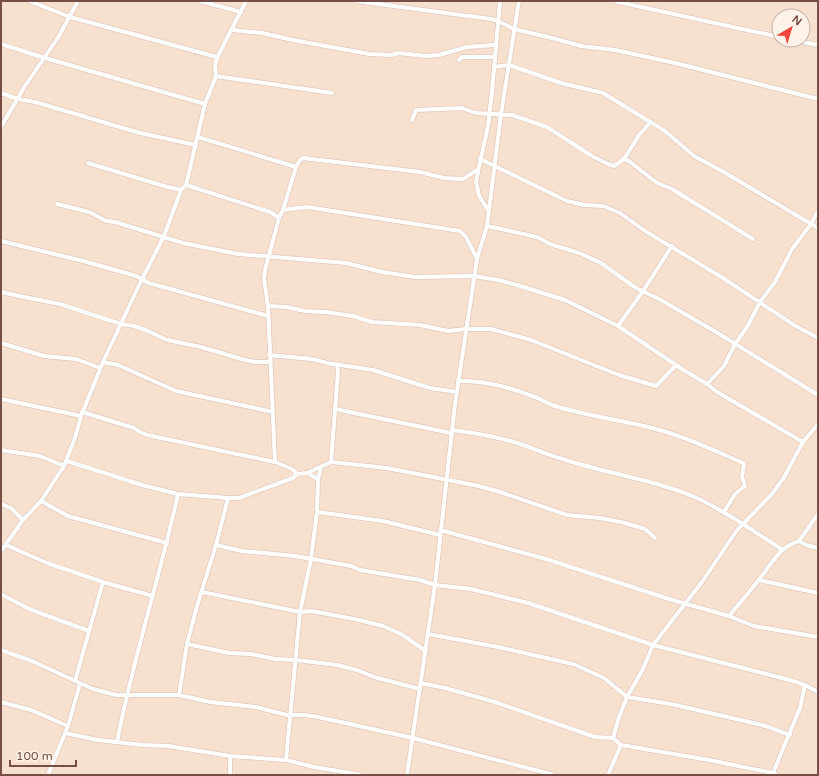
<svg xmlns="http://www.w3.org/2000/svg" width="819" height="776" font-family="'Varela Round',sans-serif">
	<rect width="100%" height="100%" fill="#feeddf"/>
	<path fill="#f8e0cf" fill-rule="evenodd" d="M 1,1 L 818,1 L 818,775 L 1,775 ZM 779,16 L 803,16 L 803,40 L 779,40 Z"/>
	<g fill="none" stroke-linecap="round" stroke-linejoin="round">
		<defs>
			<g id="minor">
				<path d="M 29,1 L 70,17 L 217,57"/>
				<path d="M 200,1 L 241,12"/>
				<path d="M 356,1 L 491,19 L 498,21 L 514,29 L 552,38 L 581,46 L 615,50 L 675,63 L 818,99"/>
				<path d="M 614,1 L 779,37"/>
				<path d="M 232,30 L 262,33 L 293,40 L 369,54 L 392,55 L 398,53 L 426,56 L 439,55 L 467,47 L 495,45"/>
				<path d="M 793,40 L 818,45"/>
				<path d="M 1,44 L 45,58 L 205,104"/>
				<path d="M 459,60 L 462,57 L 495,57"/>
				<path d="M 494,67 L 509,65 L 561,83 L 603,93 L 665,131 L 694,156 L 722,171 L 818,228"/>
				<path d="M 216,76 L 332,93"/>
				<path d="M 1,93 L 18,99 L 35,102 L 140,133 L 196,145"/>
				<path d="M 412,120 L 416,110 L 462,108 L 475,113 L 512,115 L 547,127 L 592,156 L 608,164 L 614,166 L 624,159 L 639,135 L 650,123"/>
				<path d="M 1,127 L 25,86 L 59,36 L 78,1"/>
				<path d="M 198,137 L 296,167"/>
				<path d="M 480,159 L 567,201 L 584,205 L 603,206 L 620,213 L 645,231 L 723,278 L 794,325 L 818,338"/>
				<path d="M 624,159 L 629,161 L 657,183 L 672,189 L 753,239"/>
				<path d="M 88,163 L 164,186 L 181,190"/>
				<path d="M 186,185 L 270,212 L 279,218"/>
				<path d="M 57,204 L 89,212 L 106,221 L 115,222 L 183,243 L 238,254 L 346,263 L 382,272 L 415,277 L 474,276 L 498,280 L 517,285 L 565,300 L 618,326 L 682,369 L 707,384 L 717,392 L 803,442"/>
				<path d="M 283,210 L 307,207 L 460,231 L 466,237 L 477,259"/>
				<path d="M 488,210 L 479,196 L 476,181 L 488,126 L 492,92 L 500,1"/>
				<path d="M 487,226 L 537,237 L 550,244 L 579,253 L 601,263 L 636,288 L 661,300 L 721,335 L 818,395"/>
				<path d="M 1,241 L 87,262 L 136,276 L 142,279 L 164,236 L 181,190 L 186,185 L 205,104 L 216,76 L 215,65 L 218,56 L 246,1"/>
				<path d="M 1,292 L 24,297 L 60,304 L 121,324 L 134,326 L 148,331 L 167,340 L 201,347 L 245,360 L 255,362 L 270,362"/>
				<path d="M 268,306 L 286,307 L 305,311 L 325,312 L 353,316 L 372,322 L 420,325 L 448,331 L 466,329 L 491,329 L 531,340 L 619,375 L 656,386 L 676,365"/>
				<path d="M 618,326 L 643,291 L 672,246"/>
				<path d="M 1,343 L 44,356 L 76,359 L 100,368"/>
				<path d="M 269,355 L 312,359 L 327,363 L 373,370 L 430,388 L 457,392"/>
				<path d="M 103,362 L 118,365 L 176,391 L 273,412"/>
				<path d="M 458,381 C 483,380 509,387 532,396 C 539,398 545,402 552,405 C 584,416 619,419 652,428 C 684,436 713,450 743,463 L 744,464 L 742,476 L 745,486 L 735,494 L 724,512"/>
				<path d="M 707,384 L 724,366 L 735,344 L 747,327 L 760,302 L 775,282 L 792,249 L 811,224 L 818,211"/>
				<path d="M 1,399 L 81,416"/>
				<path d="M 335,409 L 451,433"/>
				<path d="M 82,412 L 134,428 L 140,432 L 147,435 L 275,462 L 292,469 L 297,474"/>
				<path d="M 452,430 C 476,433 500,437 523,445 C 537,450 551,456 566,460 C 609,474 655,480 697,498 C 727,512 755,532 783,550"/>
				<path d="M 1,450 L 40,456 L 64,466"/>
				<path d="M 67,461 L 142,485 L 178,494 L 228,498 L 239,498 L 293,478 L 297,474 L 307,473 L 331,462 L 387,468 L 479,486 L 500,492 L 567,515 L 600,518 L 625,523 L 645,529 L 655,538"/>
				<path d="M 275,462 L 268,306 L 264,279 L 265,270 L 279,218 L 283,210 L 296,167 L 300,160 L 303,158 L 311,159 L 420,172 L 444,178 L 463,179 L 477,170"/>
				<path d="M 331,462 L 338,372 L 337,365"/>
				<path d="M 307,473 L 318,479"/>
				<path d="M 41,501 L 68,516 L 167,543"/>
				<path d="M 1,504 L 11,508 L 23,520"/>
				<path d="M 317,512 L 383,521 L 440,535"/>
				<path d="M 440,530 L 546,559 L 669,599 L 729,616 L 754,626 L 818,637"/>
				<path d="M 799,541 L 806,545 L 818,548"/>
				<path d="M 6,545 L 47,563 L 103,582 L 153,596"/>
				<path d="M 216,545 L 242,551 L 295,556 L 351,566 L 360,570 L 420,580 L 435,585 L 471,589 L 528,603 L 653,645 L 786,679 L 805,685 L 818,692"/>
				<path d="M 1,551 L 23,520 L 41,501 L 64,466 L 75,438 L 81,416 L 103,362 L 142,279 L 148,283 L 156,285 L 268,316"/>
				<path d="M 759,580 L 818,593"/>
				<path d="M 202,592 L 300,612 L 312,611 L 359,620 L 383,626 L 401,634 L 426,651"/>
				<path d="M 1,594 L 29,609 L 89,631"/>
				<path d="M 729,616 C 738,605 748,594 757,582 C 770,567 778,547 799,541 L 818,514"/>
				<path d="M 428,634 L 498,647 L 573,664 L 604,678 L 627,697 L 671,704 L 762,725 L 790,735"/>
				<path d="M 187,644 L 229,653 L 251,654 L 275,659 L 296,660 L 337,665 L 357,670 L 374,677 L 420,689"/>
				<path d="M 1,650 L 32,661 L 93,689 L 116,695 L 179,695 L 210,702 L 256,707 L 287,715 L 304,715 L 318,717 L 413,738 L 554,775"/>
				<path d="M 75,681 L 103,582"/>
				<path d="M 421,683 L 445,688 L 495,702 L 595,737 L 613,738 L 621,745 L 709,760 L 773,773 L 777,775"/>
				<path d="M 179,695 L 187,644 L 197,606 L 216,545 L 228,498"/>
				<path d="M 1,702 L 31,710 L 68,726"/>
				<path d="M 65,733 L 98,740 L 142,745 L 168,746 L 230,756 L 286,760 L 314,767 L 362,775"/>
				<path d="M 613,738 L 619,717 L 627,697 L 643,669 L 653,645 L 702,582 L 737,530 L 771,495 L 783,479 L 803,442 L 818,424"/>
				<path d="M 117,742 C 133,658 160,577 178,494"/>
				<path d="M 230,756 L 230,775"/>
				<path d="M 286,760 L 300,612 L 311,559 L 317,512 L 318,479 L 321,467"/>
				<path d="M 773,773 L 800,708 L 805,685"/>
				<path d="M 48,775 L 68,726 L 80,684"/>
				<path d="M 407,775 L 435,585 L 455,404 L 477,259 L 487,226 L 501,114 L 519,1"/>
				<path d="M 608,775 L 621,745"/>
			</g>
		</defs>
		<use href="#minor" stroke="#e4c9bd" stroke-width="5.5"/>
		<use href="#minor" stroke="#fff" stroke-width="4"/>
	</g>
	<rect width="819" height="776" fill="none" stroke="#764e45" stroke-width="4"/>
	<g transform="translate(791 28) rotate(38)"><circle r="19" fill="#fff2e7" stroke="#c8b0a6"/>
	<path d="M0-3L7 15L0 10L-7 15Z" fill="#f34539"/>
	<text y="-6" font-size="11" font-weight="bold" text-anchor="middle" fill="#764e45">N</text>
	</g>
	<path d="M10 760v6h66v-6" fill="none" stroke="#764e45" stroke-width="2"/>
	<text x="16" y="760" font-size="12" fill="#764e45" stroke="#fff2e7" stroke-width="3" paint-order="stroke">100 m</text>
</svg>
